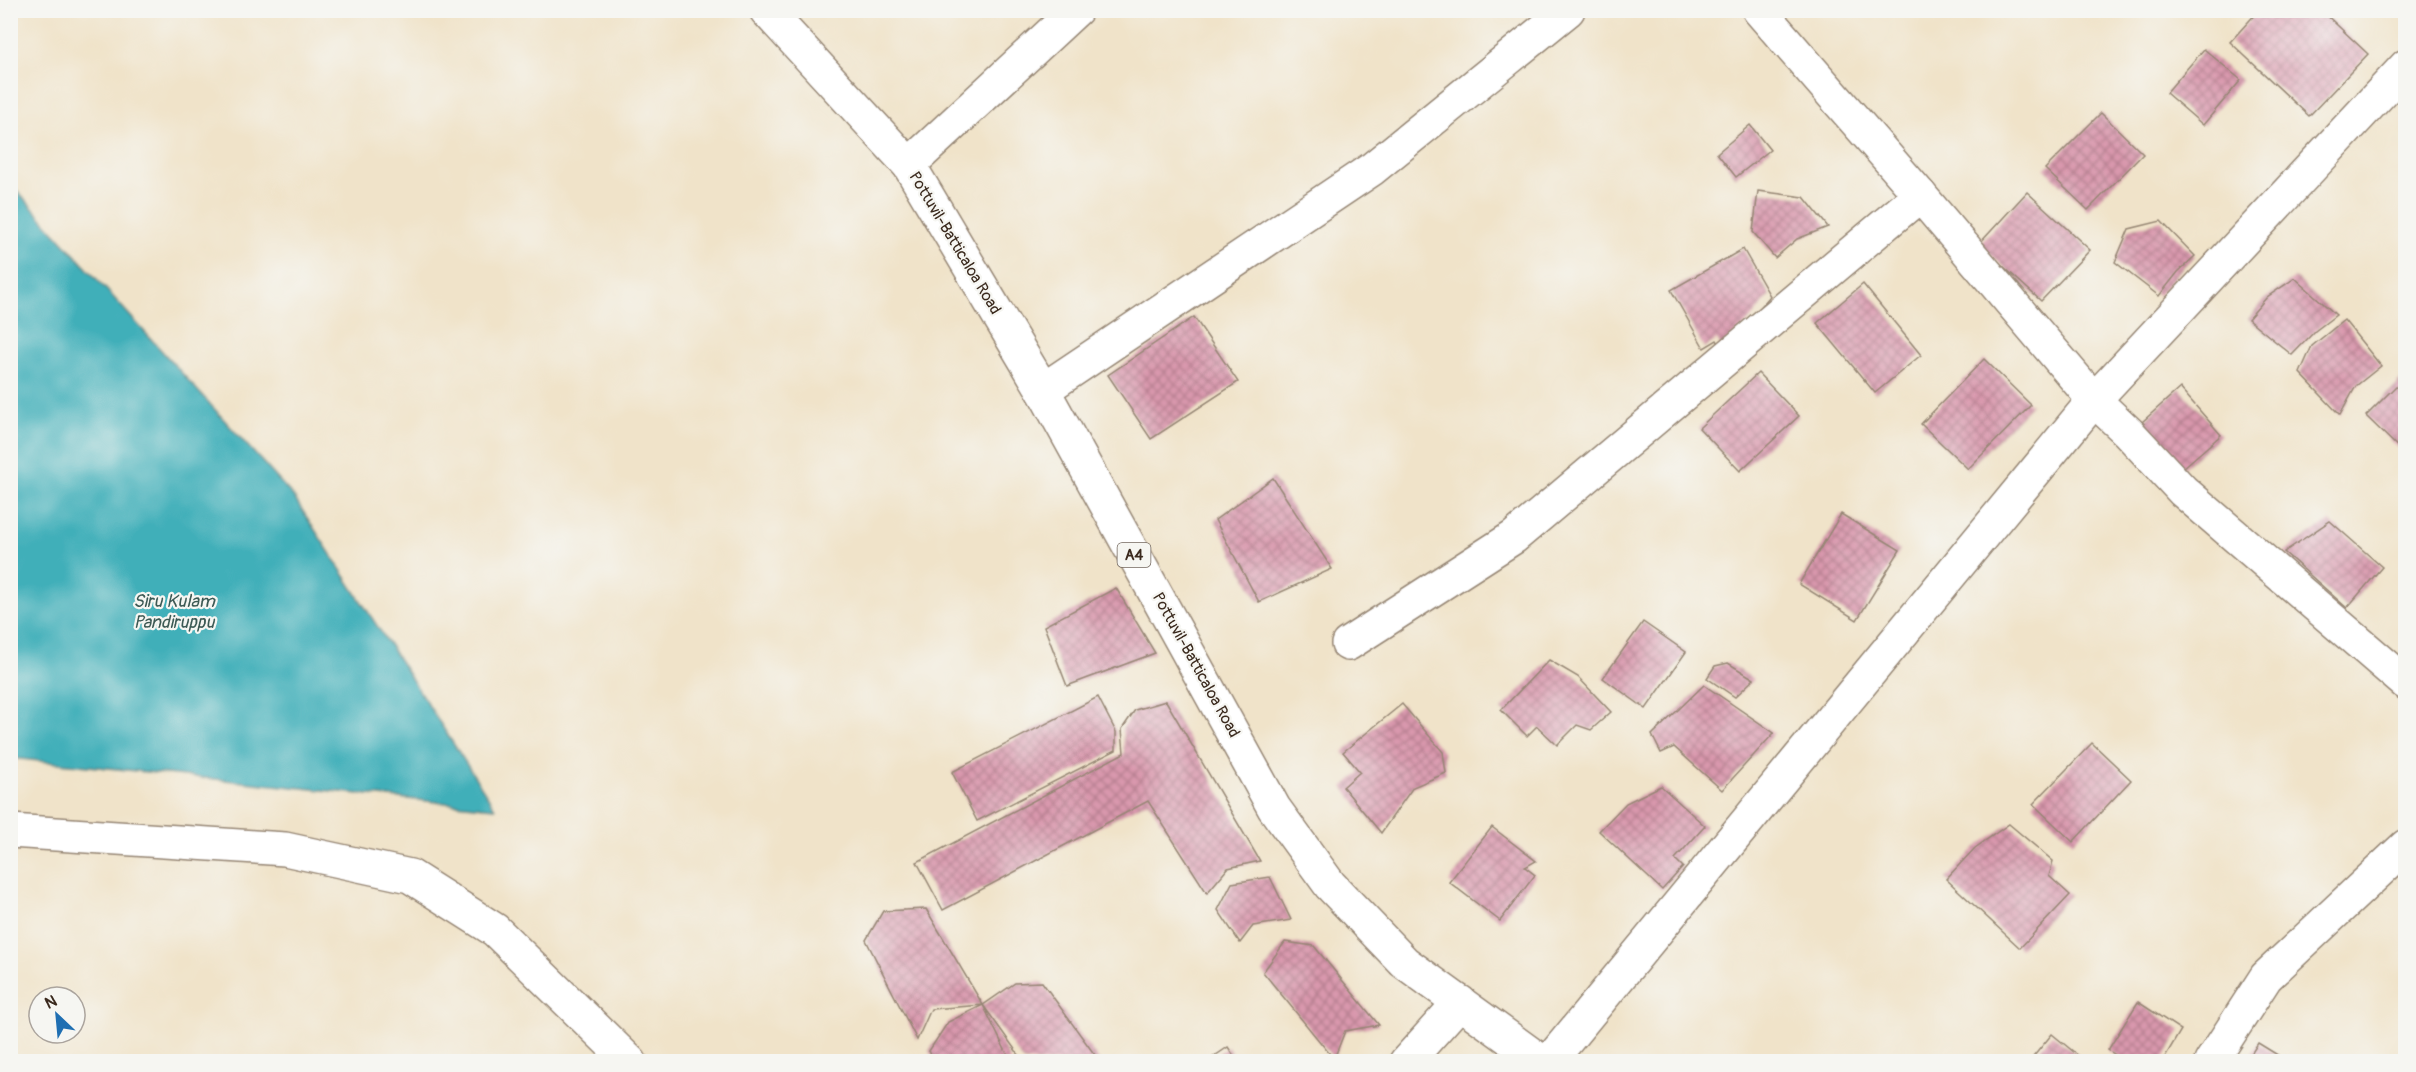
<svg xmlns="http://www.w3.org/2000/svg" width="2416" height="1072" font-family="Pangolin,sans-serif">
	<defs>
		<pattern id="building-cross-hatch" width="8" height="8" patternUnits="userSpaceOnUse" patternTransform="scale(1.5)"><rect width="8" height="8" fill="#d998ad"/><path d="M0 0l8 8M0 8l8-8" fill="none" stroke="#b17c8c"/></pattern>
	</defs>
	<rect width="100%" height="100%" fill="#f6f6f2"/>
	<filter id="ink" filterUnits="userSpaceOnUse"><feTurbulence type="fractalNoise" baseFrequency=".0167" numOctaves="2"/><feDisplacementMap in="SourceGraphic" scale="12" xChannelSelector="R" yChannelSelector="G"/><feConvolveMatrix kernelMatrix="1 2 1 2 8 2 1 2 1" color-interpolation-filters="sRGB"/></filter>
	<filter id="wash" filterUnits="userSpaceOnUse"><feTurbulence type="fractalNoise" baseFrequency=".008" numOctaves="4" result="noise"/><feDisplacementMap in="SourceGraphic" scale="24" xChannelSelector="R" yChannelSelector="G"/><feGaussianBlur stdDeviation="1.35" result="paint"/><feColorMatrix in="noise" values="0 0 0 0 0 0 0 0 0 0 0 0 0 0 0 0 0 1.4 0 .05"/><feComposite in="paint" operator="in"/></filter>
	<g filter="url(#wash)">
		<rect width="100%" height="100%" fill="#f0e3c9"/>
		<path fill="#3fafb9" stroke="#3d6c6c" stroke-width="1.5" d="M 10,183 L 293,496 L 495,808 L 11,758 Z"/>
		<g id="blocks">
			<g fill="url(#building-cross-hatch)">
				<path d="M 2259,10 L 2321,10 L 2368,54 L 2309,116 L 2230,42 Z"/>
				<path d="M 2204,49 L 2241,80 L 2203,125 L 2166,93 Z"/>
				<path d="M 2101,113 L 2143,154 L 2088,210 L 2045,169 Z"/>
				<path d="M 1750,125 L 1770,150 L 1736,177 L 1717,153 Z"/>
				<path d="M 1758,191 L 1804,197 L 1828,227 L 1797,239 L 1775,258 L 1753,232 Z"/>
				<path d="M 2027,192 L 2090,250 L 2041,301 L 1979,244 Z"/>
				<path d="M 2161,221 L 2195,256 L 2178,272 L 2159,296 L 2115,262 L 2129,229 Z"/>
				<path d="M 1743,249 L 1770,296 L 1723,351 L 1717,340 L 1704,348 L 1671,290 Z"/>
				<path d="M 2295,278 L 2336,315 L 2315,331 L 2292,355 L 2248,319 L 2267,297 Z"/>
				<path d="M 1863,284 L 1921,355 L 1875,393 L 1817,323 Z"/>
				<path d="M 1194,317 L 1238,382 L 1151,439 L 1108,375 Z"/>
				<path d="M 2344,320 L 2381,366 L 2356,386 L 2340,415 L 2300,373 L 2312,346 Z"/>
				<path d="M 1984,359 L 2031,405 L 1968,469 L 1921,424 Z"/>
				<path d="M 1758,373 L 1799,416 L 1740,471 L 1699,428 Z"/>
				<path d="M 2406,376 L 2406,455 L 2366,416 Z"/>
				<path d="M 2180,388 L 2221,435 L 2183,468 L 2142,422 Z"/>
				<path d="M 1273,478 L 1332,569 L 1259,602 L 1215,520 Z"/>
				<path d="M 1841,514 L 1900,550 L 1857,620 L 1799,584 Z"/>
				<path d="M 2330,521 L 2382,567 L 2347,608 L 2284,552 Z"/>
				<path d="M 1116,588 L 1155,653 L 1067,686 L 1044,626 Z"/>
				<path d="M 1643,622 L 1686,652 L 1646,709 L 1603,678 Z"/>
				<path d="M 1549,660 L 1578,677 L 1611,712 L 1591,730 L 1577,725 L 1557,745 L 1537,726 L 1527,736 L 1501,710 Z"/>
				<path d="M 1728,663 L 1754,679 L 1735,697 L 1707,678 L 1715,666 Z"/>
				<path d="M 1704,685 L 1774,733 L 1722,790 L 1674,747 L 1661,753 L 1652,735 Z"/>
				<path d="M 1098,697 L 1116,732 L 1116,750 L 977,821 L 952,772 Z"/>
				<path d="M 1166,701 L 1260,861 L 1228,868 L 1207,893 L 1148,801 L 943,910 L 917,862 L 1124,753 L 1122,729 L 1135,710 Z"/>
				<path d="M 1402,704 L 1443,752 L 1446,773 L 1413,787 L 1381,833 L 1343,787 L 1360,772 L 1343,752 Z"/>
				<path d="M 2092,743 L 2131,780 L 2073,842 L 2033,804 Z"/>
				<path d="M 1661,786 L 1705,826 L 1675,859 L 1683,867 L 1662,890 L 1599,831 L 1626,803 Z"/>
				<path d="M 2009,824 L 2053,861 L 2049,876 L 2070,895 L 2020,948 L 1946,879 L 1975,848 Z"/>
				<path d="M 1492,827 L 1536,861 L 1525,867 L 1535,875 L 1500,921 L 1449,882 Z"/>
				<path d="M 1270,877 L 1291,920 L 1253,926 L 1240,943 L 1218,910 L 1232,883 Z"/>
				<path d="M 926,909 L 983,1005 L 931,1009 L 917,1040 L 866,940 L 883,911 Z"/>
				<path d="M 1285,942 L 1314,946 L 1379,1025 L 1345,1031 L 1334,1059 L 1263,972 Z"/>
				<path d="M 1042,982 L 1100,1062 L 1024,1062 L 983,1005 L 1011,1062 L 935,1062 L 929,1051 L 948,1022 L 983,1005 L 1015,983 Z"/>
				<path d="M 2138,1002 L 2181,1030 L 2162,1062 L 2126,1062 L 2108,1050 Z"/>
				<path d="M 2052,1034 L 2086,1062 L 2029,1062 Z"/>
				<path d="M 2258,1043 L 2289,1062 L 2246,1062 Z"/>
				<path d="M 1228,1047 L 1238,1062 L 1206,1062 Z"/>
			</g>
		</g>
	</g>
	<g filter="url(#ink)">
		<use href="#blocks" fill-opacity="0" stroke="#968674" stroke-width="1.5"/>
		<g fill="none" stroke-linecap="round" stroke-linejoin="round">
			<defs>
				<g id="minor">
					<path d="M 1759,10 L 1920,195 L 2094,400 L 2128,432 L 2183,491 L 2406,683"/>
					<path d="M 909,165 L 1076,10"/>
					<path d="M 1043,390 L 1372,169 L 1568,10"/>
					<path d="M 1348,644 L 1514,537 L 1920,195"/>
					<path d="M 10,831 L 285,849 L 410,876 L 495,930 L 630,1062"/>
					<path d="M 1406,1062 L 1460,1002"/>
					<path d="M 1549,1062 L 2094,400 L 2406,66"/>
					<path d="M 2211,1062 L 2266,977 L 2406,846"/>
				</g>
				<path id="trunk" d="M 766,10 L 909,165 L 1043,390 L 1274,808 L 1330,885 L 1404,962 L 1542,1062"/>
			</defs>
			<use href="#minor" stroke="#968674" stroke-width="36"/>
			<use href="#trunk" stroke="#968674" stroke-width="36"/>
			<use href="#minor" stroke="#fff" stroke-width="33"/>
			<use href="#trunk" stroke="#fff" stroke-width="33"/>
		</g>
	</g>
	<g text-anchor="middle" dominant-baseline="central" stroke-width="4.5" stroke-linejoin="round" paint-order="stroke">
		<rect fill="#f6f6f2" stroke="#73675e" stroke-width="1.5" x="1117.5" y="543" width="33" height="24" rx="4.5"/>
		<g font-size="15" font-weight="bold" fill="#3b2a1e">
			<text x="1134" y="555">A4</text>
		</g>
		<g font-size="16" fill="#3b2a1e" stroke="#f6f6f2">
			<text transform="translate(955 243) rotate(59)">Pottuvil-Batticaloa Road</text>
			<text transform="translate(1196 665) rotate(61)">Pottuvil-Batticaloa Road</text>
		</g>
		<g font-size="18" font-style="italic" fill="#3c5954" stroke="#f6f6f2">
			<text x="174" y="601">Siru Kulam<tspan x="174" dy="21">Pandiruppu</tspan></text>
		</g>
	</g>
	<rect width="2416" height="1072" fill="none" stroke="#f6f6f2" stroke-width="36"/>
	<g transform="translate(57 1015) rotate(334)"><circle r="28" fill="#f6f6f2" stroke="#aba49d" stroke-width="1.5"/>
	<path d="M0-4.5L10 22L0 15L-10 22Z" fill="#1f6fb2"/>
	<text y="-9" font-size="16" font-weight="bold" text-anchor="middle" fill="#3b2a1e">N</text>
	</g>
</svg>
